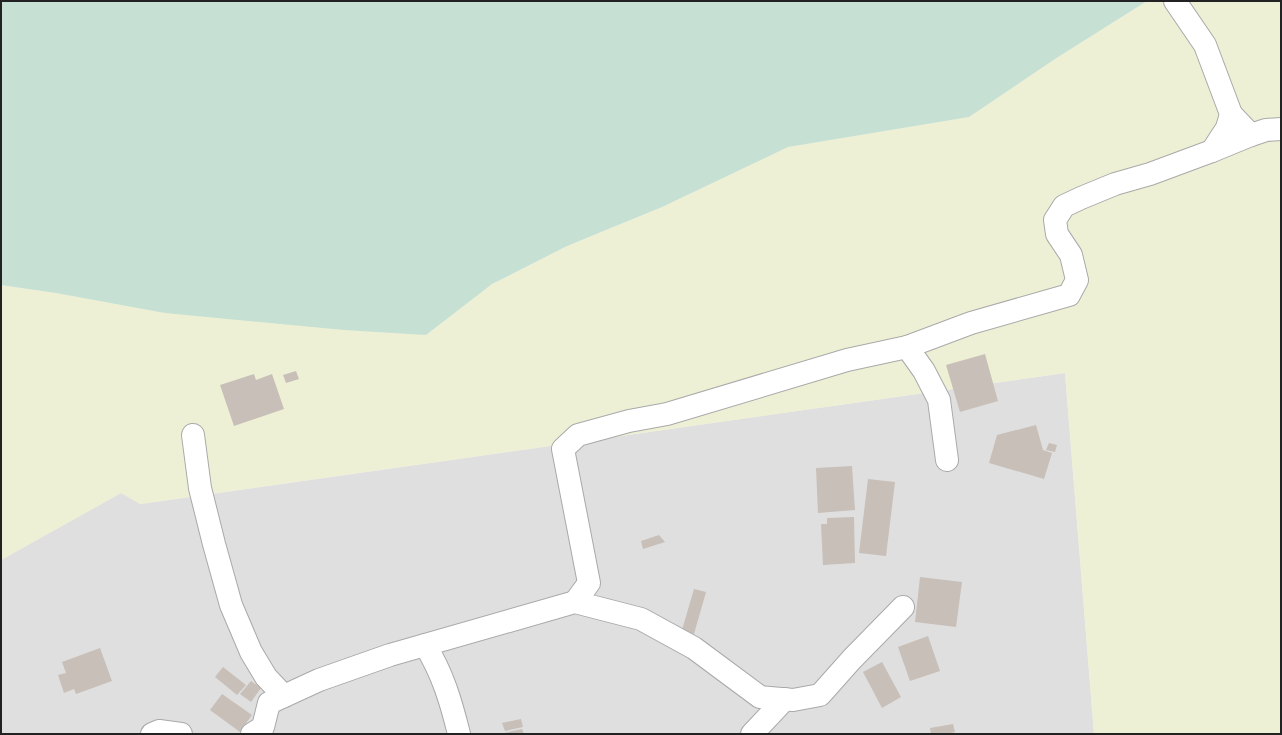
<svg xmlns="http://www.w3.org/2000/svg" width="1282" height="735" font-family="'Alegreya Sans',sans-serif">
	<rect width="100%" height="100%" fill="#f2efe9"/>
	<path fill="#e0dfdf" d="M 1065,373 L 1094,734 L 1,734 L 1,560 L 121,493 L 141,504 Z"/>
	<path fill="#eef0d5" d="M 1147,1 L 1281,1 L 1281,734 L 1094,734 L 1065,373 L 140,504 L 121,493 L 1,560 L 1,285 L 56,293 L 426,335 L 492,284 L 567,246 L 662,207 L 788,147 L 969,117 L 1058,57 Z"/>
	<path fill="#c6e0d4" d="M 1,1 L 1147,1 L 1058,57 L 969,117 L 788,147 L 662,207 L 567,246 L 492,284 L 426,335 L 344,330 L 165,313 L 56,293 L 1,285 Z"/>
	<g fill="#c7bfb8">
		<path d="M 985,354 L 998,401 L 960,412 L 946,365 Z"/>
		<path d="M 296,371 L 299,379 L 286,383 L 283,375 Z"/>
		<path d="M 254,374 L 256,380 L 272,374 L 284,409 L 234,426 L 220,385 Z"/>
		<path d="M 1036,425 L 1043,450 L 1052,453 L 1044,479 L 989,463 L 997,435 Z"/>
		<path d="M 1049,443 L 1057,445 L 1055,452 L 1046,450 Z"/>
		<path d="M 852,466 L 855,510 L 818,513 L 816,468 Z"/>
		<path d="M 868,479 L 895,482 L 886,556 L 859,553 Z"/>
		<path d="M 854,517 L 855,563 L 823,565 L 821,524 L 827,524 L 827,518 Z"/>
		<path d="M 659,535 L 665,542 L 643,549 L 641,541 Z"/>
		<path d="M 920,577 L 962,582 L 956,627 L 915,622 Z"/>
		<path d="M 694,589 L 706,592 L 694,634 L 682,630 Z"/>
		<path d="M 928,636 L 940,671 L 910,681 L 898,647 Z"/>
		<path d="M 100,648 L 112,681 L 76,694 L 74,689 L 64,693 L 58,675 L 66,673 L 62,662 Z"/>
		<path d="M 882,662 L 901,697 L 882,708 L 863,672 Z"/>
		<path d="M 223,667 L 246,685 L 237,695 L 215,677 Z"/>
		<path d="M 251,681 L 261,688 L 251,702 L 240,694 Z"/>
		<path d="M 222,694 L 252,715 L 240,732 L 210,710 Z"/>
		<path d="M 521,719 L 523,727 L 505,731 L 502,723 Z"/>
		<path d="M 953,724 L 955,732 L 947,734 L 931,734 L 930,728 Z"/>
		<path d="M 522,729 L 524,734 L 504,734 L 504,733 Z"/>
	</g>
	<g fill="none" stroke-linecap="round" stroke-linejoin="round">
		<defs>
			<g id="minor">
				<path d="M 1251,135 L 1266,130 L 1281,129"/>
				<path d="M 1212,151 L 1251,135 L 1231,114"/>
				<path d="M 907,347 L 924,371 L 939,400 L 947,460"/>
				<path d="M 193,435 L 200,488 L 214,544 L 231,605 L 251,652 L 266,677 L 284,696"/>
				<path d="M 575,602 L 589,583 L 563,449 L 578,435 L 629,421 L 667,414 L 847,360 L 907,347 L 971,323 L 1069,295 L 1077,280 L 1071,255 L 1057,234 L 1055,220 L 1064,206 L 1081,198 L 1115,184 L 1150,174 L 1212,151 L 1227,128 L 1231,114 L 1205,45 L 1175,1"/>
				<path d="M 425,645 C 443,674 451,702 459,734"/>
				<path d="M 152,734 L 159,731 L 181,734"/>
				<path d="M 252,734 L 263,727 L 269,703 L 319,680 L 390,655 L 575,602 L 641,619 L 694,648 L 760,697 L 793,700 L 820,695 L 852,659 L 903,607"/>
				<path d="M 752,734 L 785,699"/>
			</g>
		</defs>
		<use href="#minor" stroke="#a9a9a9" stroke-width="24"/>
		<use href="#minor" stroke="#fff" stroke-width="22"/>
	</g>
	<rect width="1282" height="735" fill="none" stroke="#222222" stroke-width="4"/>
</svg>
